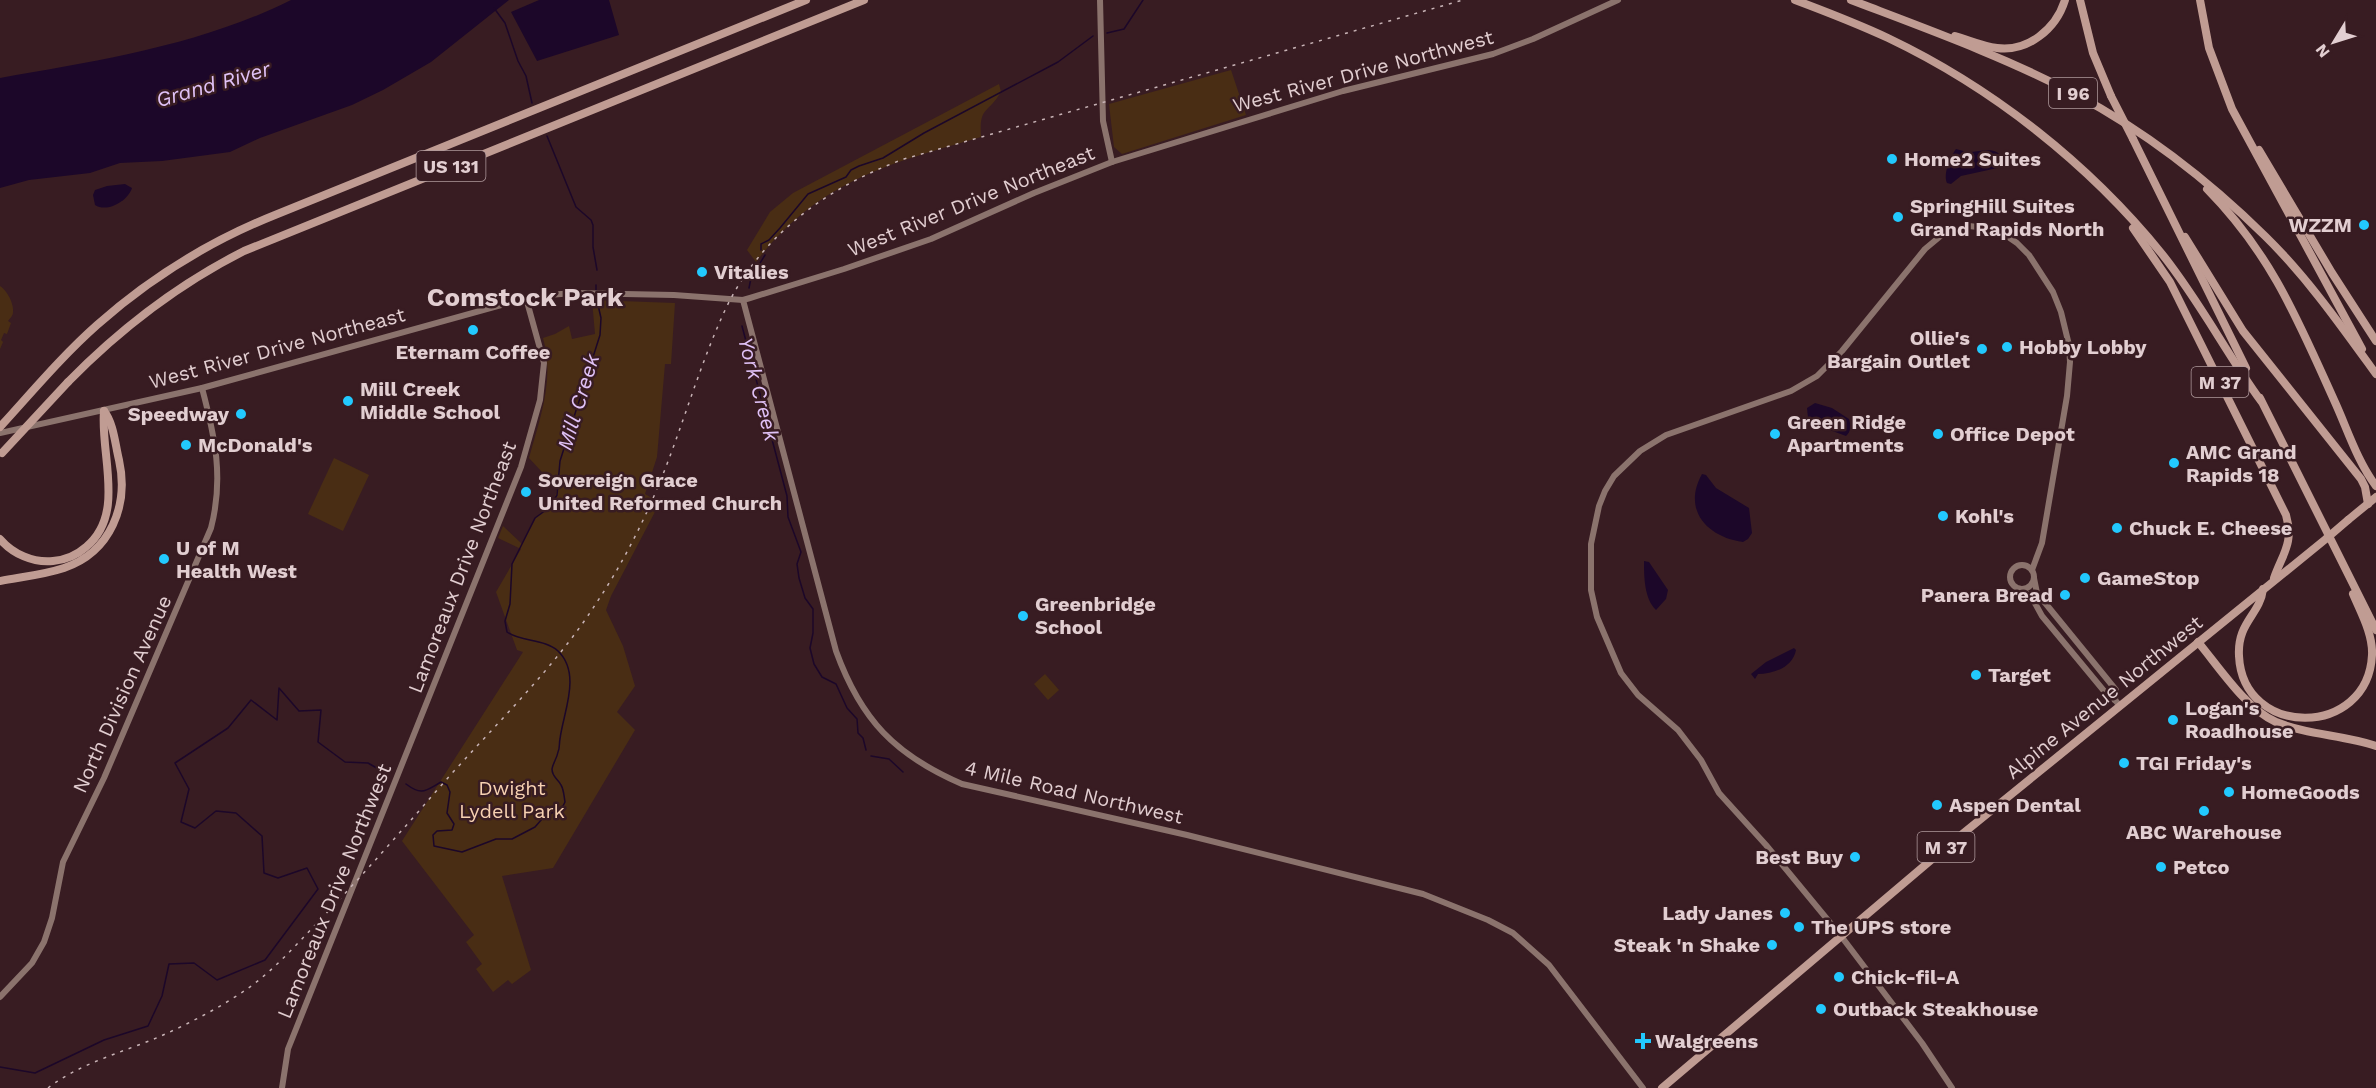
<svg xmlns="http://www.w3.org/2000/svg" width="2376" height="1088" font-family="'Work Sans',sans-serif">
	<rect width="100%" height="100%" fill="#381c22"/>
	<g fill="#492d14">
		<path d="M 1231,70 L 1246,115 L 1122,154 L 1114,147 L 1109,104 Z"/>
		<path d="M 999,84 L 1001,92 C 987,115 979,106 981,137 C 888,164 818,181 756,262 L 747,250 L 770,212 L 793,193 Z"/>
		<path d="M 0,286 C 7,290 14,304 13,312 C 13,316 10,318 8,321 L 11,323 L 7,334 L 4,333 L 1,340 L 3,342 L 0,349 Z"/>
		<path d="M 592,300 L 675,303 L 671,364 L 665,364 L 657,457 L 645,494 L 655,500 L 657,508 L 611,596 L 606,610 L 623,646 L 635,686 L 617,712 L 635,730 L 553,868 L 502,876 L 531,970 L 512,984 L 508,980 L 493,992 L 476,969 L 482,964 L 466,942 L 474,935 L 402,841 L 523,652 L 517,650 L 496,592 L 521,549 L 498,538 L 503,526 L 522,544 L 537,516 L 554,501 L 559,481 L 542,472 L 529,458 C 540,418 555,379 543,338 L 555,334 L 569,326 L 572,339 L 595,334 Z"/>
		<path d="M 334,458 L 369,475 L 343,531 L 308,514 Z"/>
		<path d="M 1045,674 L 1059,690 L 1048,700 L 1034,684 Z"/>
	</g>
	<g fill="#1c0729">
		<path d="M 291,0 L 509,0 L 431,62 L 383,90 L 352,105 L 260,138 L 230,152 L 162,161 L 120,163 L 90,173 L 29,180 L 0,188 L 0,78 C 98,61 201,45 291,0 Z"/>
		<path d="M 539,0 L 609,0 L 619,35 L 537,61 L 511,12 Z"/>
		<path d="M 1956,149 C 1961,150 1966,152 1971,152 C 1983,151 2000,145 2004,163 L 2002,167 L 1961,176 L 1951,184 L 1947,183 C 1943,174 1950,157 1956,149 Z"/>
		<path d="M 125,184 L 132,188 C 128,201 107,213 95,205 L 93,195 L 95,190 L 107,186 Z"/>
		<path d="M 1815,403 L 1832,408 L 1849,419 C 1851,425 1851,432 1846,436 L 1811,423 L 1808,418 L 1807,408 Z"/>
		<path d="M 1702,474 L 1706,475 L 1716,488 L 1749,508 L 1752,533 L 1748,539 L 1743,542 C 1707,537 1682,510 1702,474 Z"/>
		<path d="M 1644,561 L 1649,562 L 1668,590 L 1666,599 L 1656,610 C 1644,599 1644,576 1644,561 Z"/>
		<path d="M 1794,648 L 1796,650 C 1793,667 1774,674 1758,674 L 1755,679 L 1751,674 L 1766,662 Z"/>
	</g>
	<g fill="none" stroke-linecap="round" stroke-linejoin="round">
		<g stroke="#1c0729" stroke-width="1.5">
			<path d="M 494,8 L 505,23 L 518,61 L 526,76 L 532,103"/>
			<path d="M 1107,33 L 1124,29 L 1143,0"/>
			<path d="M 547,136 L 576,207 L 591,220 L 593,225 L 593,247 L 597,270"/>
			<path d="M 761,250 L 761,244 L 769,240 L 780,228 L 808,194 L 846,177 L 851,170 L 859,166 L 883,158 L 924,133 L 1058,62 L 1093,36"/>
			<path d="M 749,288 L 751,278 L 765,255"/>
			<path d="M 596,292 L 596,285"/>
			<path d="M 742,326 L 787,496 L 788,517 L 801,552 L 797,564 L 799,578 L 805,598 L 813,609 L 813,633 L 810,648 L 814,664 L 822,677 L 836,684 L 847,708 L 857,719 L 858,733 L 863,738 L 866,750"/>
			<path d="M 871,756 L 889,759 L 903,772"/>
			<path d="M 406,784 C 422,796 425,791 441,782 L 447,785 L 450,792 L 447,813 L 454,824 L 452,830 L 437,831 L 433,835 L 434,846 L 462,852 L 496,839 L 512,839 L 535,827 L 542,819 L 563,806 L 565,802 C 564,797 564,790 561,785 C 558,779 552,777 552,769 C 553,763 557,758 558,752 C 560,748 559,743 560,739 C 563,713 582,674 558,651 C 545,639 521,642 507,632 L 505,621 L 510,604 L 512,564 L 535,518 L 550,507 L 557,495 L 560,461 L 600,335 L 601,318 L 596,296"/>
			<path d="M 0,1067 L 35,1073 L 104,1040 L 148,1026 L 162,996 L 169,964 L 194,963 L 217,980 L 265,960 L 318,889 L 307,868 L 278,878 L 264,873 L 262,836 L 236,813 L 216,811 L 195,828 L 181,822 L 189,789 L 175,763 L 228,728 L 251,700 L 277,720 L 279,688 L 299,711 L 321,710 L 318,742 L 345,762 L 368,763 L 387,774"/>
		</g>
		<g stroke="#8b736d" stroke-width="6">
			<path d="M 1100,0 L 1103,121 L 1112,162"/>
			<path d="M 743,300 L 836,651 C 861,720 895,755 962,784 L 1187,835 L 1423,894 L 1488,920 L 1513,933 L 1549,965 L 1643,1088"/>
			<path d="M 0,433 L 202,388 L 534,296 L 575,293 L 674,295 L 743,300 L 750,298 L 844,269 L 931,239 L 1034,193 L 1112,162 L 1343,91 L 1493,54 L 1533,39 L 1618,0"/>
			<circle cx="2022" cy="577" r="12"/>
			<path d="M 2034,578 L 2037,593 L 2116,690 L 2115,700"/>
			<path d="M 2020,589 L 2031,596 L 2042,616 L 2109,697 L 2115,700 L 2120,706"/>
			<path d="M 0,997 L 32,963 L 44,942 L 52,918 L 63,862 L 104,778 L 211,528 C 224,478 215,437 202,388"/>
			<path d="M 282,1088 L 288,1049 L 521,467 L 540,400 L 544,363 L 526,298"/>
			<path d="M 1952,1088 L 1922,1043 L 1841,936 L 1766,845 L 1719,793 L 1701,760 L 1678,730 L 1638,695 L 1621,673 L 1597,617 L 1591,590 L 1591,544 L 1599,506 L 1605,491 L 1614,476 L 1640,451 L 1666,435 L 1791,391 L 1817,376 L 1842,351 L 1925,249 L 1943,234 L 1969,226 L 1987,228 L 2001,232 L 2017,243 L 2029,255 L 2053,292 L 2061,312 L 2069,345 L 2070,362 L 2067,396 L 2042,543 L 2032,570"/>
		</g>
		<g stroke="#c09c93" stroke-width="8">
			<path d="M 1795,0 C 1827,12 1858,24 1888,38 C 1993,88 2089,164 2162,254 C 2199,300 2226,353 2261,401"/>
			<path d="M 1851,0 C 1927,29 2005,57 2077,95 C 2146,132 2209,181 2265,236 C 2307,277 2342,327 2376,374"/>
			<path d="M 2080,0 L 2093,53 L 2111,96"/>
			<path d="M 2200,0 L 2209,48 L 2232,109 L 2362,349"/>
			<path d="M 1955,36 C 1969,40 1982,46 1997,48 C 2028,52 2056,29 2065,0"/>
			<path d="M 2133,139 L 2246,368"/>
			<path d="M 2259,150 L 2332,273 L 2376,341"/>
			<path d="M 2207,189 C 2271,254 2297,318 2334,400 C 2347,428 2357,461 2376,486"/>
			<path d="M 2133,228 L 2170,282 L 2286,515 C 2294,543 2283,553 2274,578"/>
			<path d="M 2185,237 L 2243,331 L 2361,479 L 2365,487 L 2368,504"/>
			<path d="M 68,382 C 120,329 177,285 244,251 L 864,0"/>
			<path d="M 2260,398 L 2376,630"/>
			<path d="M 0,427 C 32,392 62,356 97,325 C 150,278 210,241 275,215 L 806,0"/>
			<path d="M 2348,520 L 2376,497"/>
			<path d="M 0,539 C 13,554 33,563 53,561 C 65,560 77,555 86,547 C 126,514 100,455 104,411"/>
			<path d="M 0,581 C 21,577 43,575 64,568 C 111,552 129,505 119,460 C 115,444 114,424 104,411"/>
			<path d="M 2263,589 C 2260,615 2237,622 2239,656 C 2243,739 2368,738 2372,655 C 2373,634 2361,613 2353,594"/>
			<path d="M 2198,642 C 2219,667 2246,709 2276,722 C 2307,735 2344,735 2376,746"/>
			<path d="M 1662,1088 L 1950,844 L 2327,538"/>
		</g>
		<path stroke="#c8b3b6" stroke-width="1.5" stroke-dasharray="3 6" stroke-linecap="butt" d="M 48,1088 C 80,1063 124,1052 161,1036 C 190,1023 221,1007 247,989 C 274,970 296,945 319,921 C 363,875 404,828 446,780 C 495,725 556,666 595,605 C 618,571 638,533 654,496 C 681,434 698,367 727,306 C 763,233 830,186 904,159 L 1463,0"/>
		<g stroke="#c09c93" stroke-width="8">
			<path d="M 2111,96 L 2133,139"/>
			<path d="M 2,453 L 68,382"/>
			<path d="M 2327,538 L 2348,520"/>
		</g>
	</g>
	<g fill="#22c9fe" stroke="#381c22" stroke-width="2">
		<circle cx="1892" cy="159" r="6"/>
		<circle cx="1898" cy="217" r="6"/>
		<circle cx="2364" cy="225" r="6"/>
		<circle cx="702" cy="272" r="6"/>
		<circle cx="473" cy="330" r="6"/>
		<circle cx="2007" cy="347" r="6"/>
		<circle cx="1982" cy="349" r="6"/>
		<circle cx="348" cy="401" r="6"/>
		<circle cx="241" cy="414" r="6"/>
		<circle cx="1775" cy="434" r="6"/>
		<circle cx="1938" cy="434" r="6"/>
		<circle cx="186" cy="445" r="6"/>
		<circle cx="2174" cy="463" r="6"/>
		<circle cx="526" cy="492" r="6"/>
		<circle cx="1943" cy="516" r="6"/>
		<circle cx="2117" cy="528" r="6"/>
		<circle cx="164" cy="559" r="6"/>
		<circle cx="2085" cy="578" r="6"/>
		<circle cx="2065" cy="595" r="6"/>
		<circle cx="1023" cy="616" r="6"/>
		<circle cx="1976" cy="675" r="6"/>
		<circle cx="2173" cy="720" r="6"/>
		<circle cx="2124" cy="763" r="6"/>
		<circle cx="2229" cy="792" r="6"/>
		<circle cx="1937" cy="805" r="6"/>
		<circle cx="2204" cy="811" r="6"/>
		<circle cx="1855" cy="857" r="6"/>
		<circle cx="2161" cy="867" r="6"/>
		<circle cx="1785" cy="913" r="6"/>
		<circle cx="1799" cy="927" r="6"/>
		<circle cx="1772" cy="945" r="6"/>
		<circle cx="1839" cy="977" r="6"/>
		<circle cx="1821" cy="1009" r="6"/>
		<path d="M1640 1032h6v6h6v6h-6v6h-6v-6h-6v-6h6z"/>
	</g>
	<g text-anchor="middle" dominant-baseline="central" stroke-width="5" stroke-linejoin="round" paint-order="stroke">
		<g fill="#381c22" stroke="#af999c" stroke-width="1.5">
			<rect x="2049" y="78" width="48" height="30" rx="4.5"/>
			<rect x="416.5" y="151" width="69" height="30" rx="4.5"/>
			<rect x="2191.5" y="367" width="57" height="30" rx="4.5"/>
			<rect x="1917.5" y="832" width="57" height="30" rx="4.5"/>
		</g>
		<g font-size="18" font-weight="bold" fill="#e2ced1">
			<text x="2073" y="93">I 96</text>
			<text x="451" y="166">US 131</text>
			<text x="2220" y="382">M 37</text>
			<text x="1946" y="847">M 37</text>
		</g>
		<g font-size="20" fill="#e2ced1" stroke="#381c22">
			<text transform="translate(1363 71) rotate(-15)">West River Drive Northwest</text>
			<text transform="translate(971 201) rotate(-22)">West River Drive Northeast</text>
			<text transform="translate(277 348) rotate(-15)">West River Drive Northeast</text>
			<text transform="translate(462 567) rotate(-69)">Lamoreaux Drive Northeast</text>
			<text transform="translate(122 694) rotate(-66)">North Division Avenue</text>
			<text transform="translate(2104 697) rotate(-39)">Alpine Avenue Northwest</text>
			<text transform="translate(1074 792) rotate(13)">4 Mile Road Northwest</text>
			<text transform="translate(334 891) rotate(-68)">Lamoreaux Drive Northwest</text>
		</g>
		<g font-size="20" font-weight="bold" fill="#e2ced1" stroke="#381c22" text-anchor="start">
			<text x="1904" y="159">Home2 Suites</text>
			<text x="1910" y="206">SpringHill Suites<tspan x="1910" dy="23">Grand Rapids North</tspan></text>
			<text x="2352" y="225" text-anchor="end">WZZM</text>
			<text x="714" y="272">Vitalies</text>
			<text x="1970" y="338" text-anchor="end">Ollie's<tspan x="1970" dy="23">Bargain Outlet</tspan></text>
			<text x="2019" y="347">Hobby Lobby</text>
			<text x="473" y="352" text-anchor="middle">Eternam Coffee</text>
			<text x="360" y="389">Mill Creek<tspan x="360" dy="23">Middle School</tspan></text>
			<text x="229" y="414" text-anchor="end">Speedway</text>
			<text x="1787" y="422">Green Ridge<tspan x="1787" dy="23">Apartments</tspan></text>
			<text x="1950" y="434">Office Depot</text>
			<text x="198" y="445">McDonald's</text>
			<text x="2186" y="452">AMC Grand<tspan x="2186" dy="23">Rapids 18</tspan></text>
			<text x="538" y="480">Sovereign Grace<tspan x="538" dy="23">United Reformed Church</tspan></text>
			<text x="1955" y="516">Kohl's</text>
			<text x="2129" y="528">Chuck E. Cheese</text>
			<text x="176" y="548">U of M<tspan x="176" dy="23">Health West</tspan></text>
			<text x="2097" y="578">GameStop</text>
			<text x="2053" y="595" text-anchor="end">Panera Bread</text>
			<text x="1035" y="604">Greenbridge<tspan x="1035" dy="23">School</tspan></text>
			<text x="1988" y="675">Target</text>
			<text x="2185" y="708">Logan's<tspan x="2185" dy="23">Roadhouse</tspan></text>
			<text x="2136" y="763">TGI Friday's</text>
			<text x="2241" y="792">HomeGoods</text>
			<text x="1949" y="805">Aspen Dental</text>
			<text x="2204" y="832" text-anchor="middle">ABC Warehouse</text>
			<text x="1843" y="857" text-anchor="end">Best Buy</text>
			<text x="2173" y="867">Petco</text>
			<text x="1773" y="913" text-anchor="end">Lady Janes</text>
			<text x="1811" y="927">The UPS store</text>
			<text x="1760" y="945" text-anchor="end">Steak 'n Shake</text>
			<text x="1851" y="977">Chick-fil-A</text>
			<text x="1833" y="1009">Outback Steakhouse</text>
			<text x="1655" y="1041">Walgreens</text>
		</g>
		<g font-size="20" fill="#f7d1b2" stroke="#381c22">
			<text x="512" y="788">Dwight<tspan x="512" dy="23">Lydell Park</tspan></text>
		</g>
		<g font-size="21" font-style="italic" fill="#e0c2f7" stroke="#381c22">
			<text transform="translate(213 84) rotate(-16)">Grand River</text>
			<text transform="translate(759 389) rotate(75)">York Creek</text>
			<text transform="translate(578 402) rotate(-73)">Mill Creek</text>
		</g>
		<g font-size="26" font-weight="bold" fill="#e2ced1" stroke="#381c22">
			<text x="525" y="297">Comstock Park</text>
		</g>
	</g>
	<g transform="translate(2334 42) rotate(232)" stroke="#381c22" stroke-width="4.5" paint-order="stroke">
	<path d="M0-4.5L10 22L0 15L-10 22Z" fill="#e2ced1"/>
	<text y="-9" font-size="16" font-weight="bold" text-anchor="middle" fill="#e2ced1">N</text>
	</g>
</svg>
